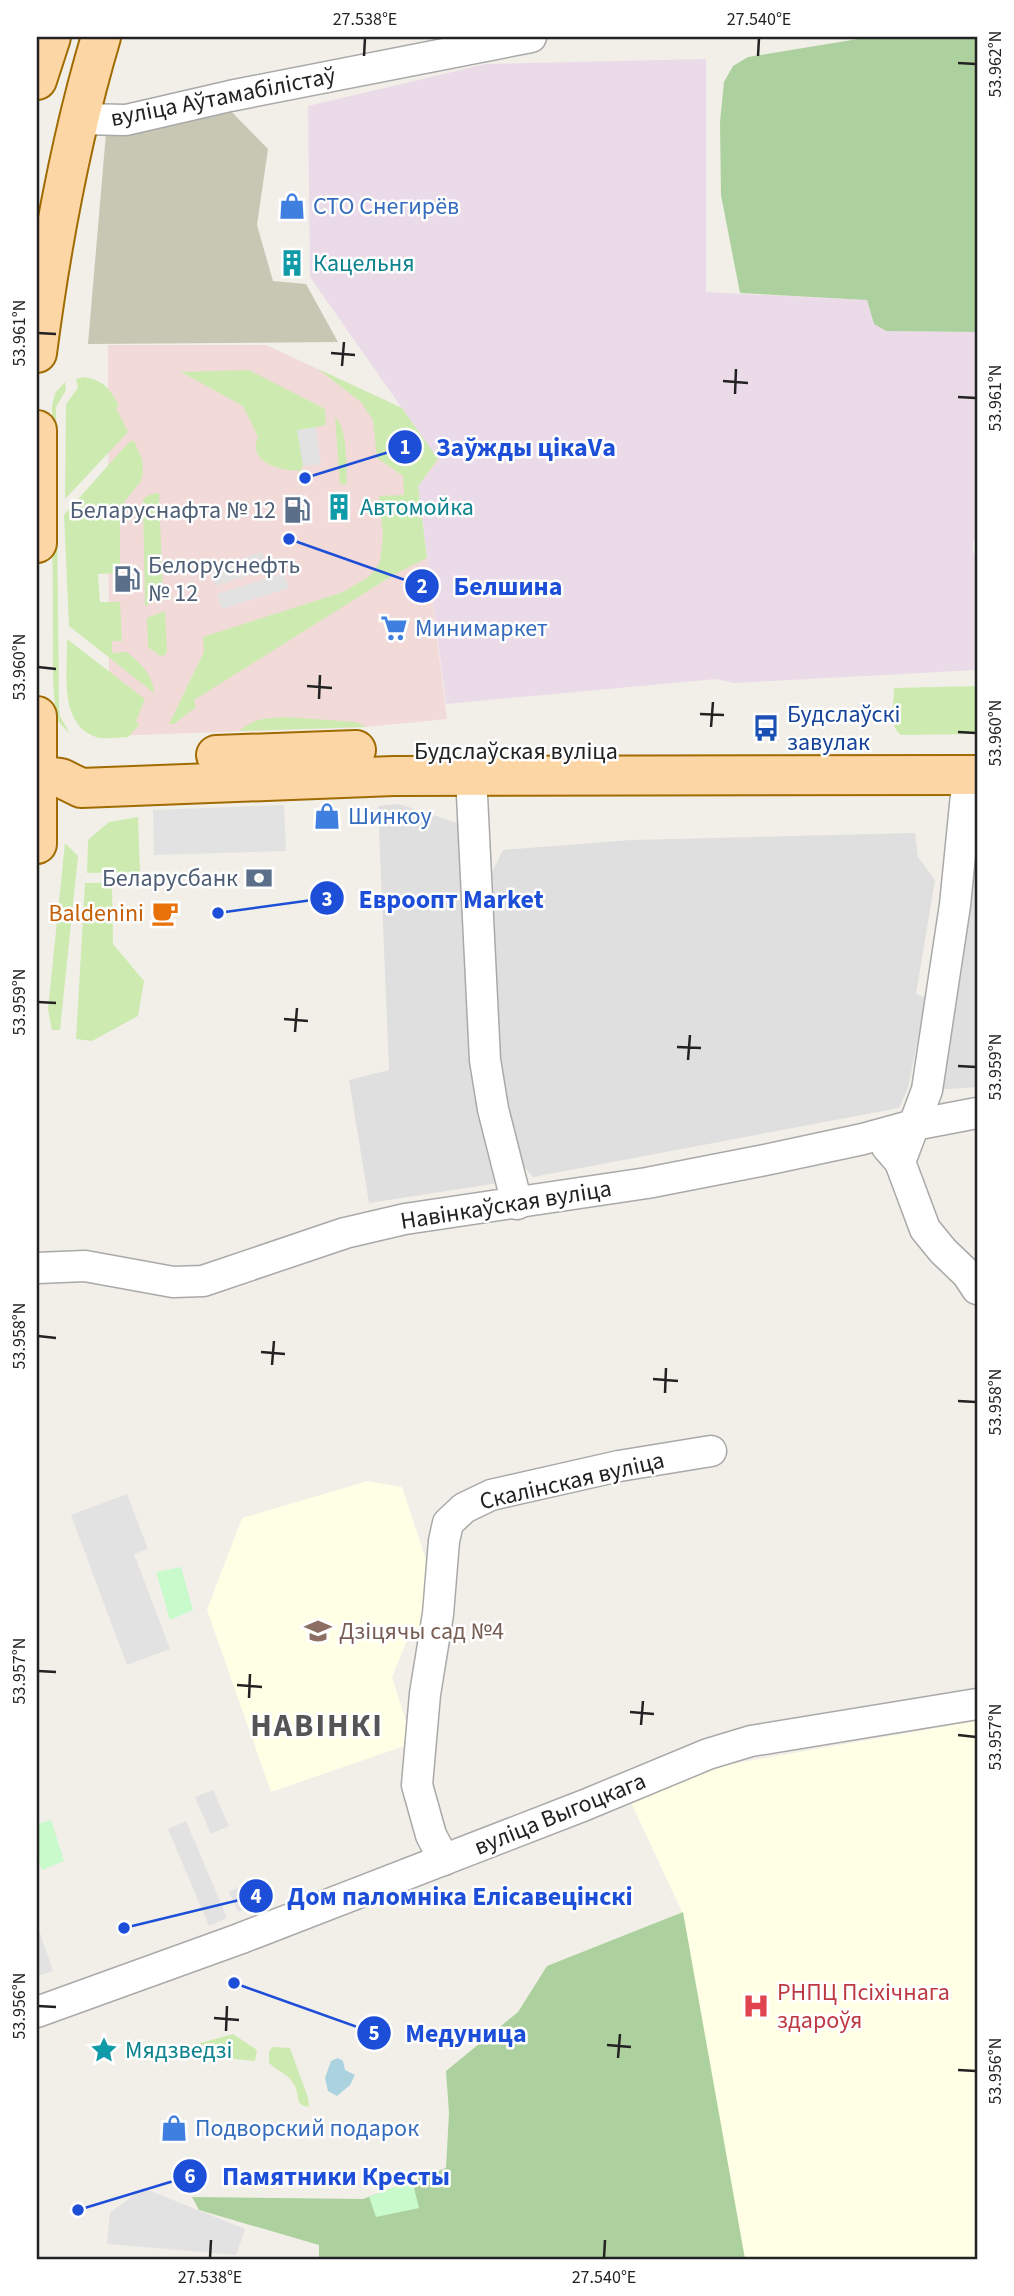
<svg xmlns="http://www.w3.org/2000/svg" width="1014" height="2296" font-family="'Source Sans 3',sans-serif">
	<rect width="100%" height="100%" fill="#f2efe9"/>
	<g fill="#e0dfdf">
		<path d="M 399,804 L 470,827 L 505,1182 L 369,1203 L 349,1080 L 389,1070 L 378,806 Z"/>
		<path d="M 915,833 L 918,857 L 935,880 L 916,994 L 926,998 L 908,1088 L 899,1108 L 533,1177 L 515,1156 L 501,1068 L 492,872 L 503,850 L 631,840 Z"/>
		<path d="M 977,841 L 977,1087 L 936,1090 L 972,849 Z"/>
	</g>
	<path fill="#f2dad9" d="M 108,345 L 266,345 L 402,408 L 439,461 L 418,486 L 447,719 L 366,727 L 109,736 Z"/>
	<path fill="#ebdbe8" d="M 706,59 L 706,292 L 867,300 L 874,324 L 886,331 L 977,332 L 977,540 L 973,541 L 973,553 L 977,553 L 977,670 L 734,683 L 716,679 L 446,704 L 418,486 L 439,461 L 310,277 L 308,106 L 486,64 Z"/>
	<g fill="#ffffe5">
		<path d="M 368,1481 L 402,1487 L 437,1593 L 433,1625 L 409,1636 L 392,1677 L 413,1743 L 271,1792 L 207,1610 L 242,1518 Z"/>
		<path d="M 977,1721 L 977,2259 L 588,2259 L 575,1959 L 682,1912 L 630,1800 L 708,1768 Z"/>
	</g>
	<path fill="#c7c7b4" d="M 225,105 L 268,149 L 257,225 L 273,281 L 306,284 L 338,342 L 88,344 L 106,133 Z"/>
	<g fill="#cdebb0">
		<path d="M 318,369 L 402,408 L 438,459 L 418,486 L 427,558 L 395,574 L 194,700 L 196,707 L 174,724 L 169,724 L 204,652 L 203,637 L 343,592 L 370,576 L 380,562 L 383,535 L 379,496 L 404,495 L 403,476 L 377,458 L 373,420 L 361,402 Z"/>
		<path d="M 249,370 L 325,409 L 326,425 L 316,427 L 301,471 C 282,471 247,464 258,437 L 243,406 L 181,372 Z"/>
		<path d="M 83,377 C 103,379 111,390 119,406 L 116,408 L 128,432 L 65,499 L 66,404 L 78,388 L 76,379 Z"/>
		<path d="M 65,382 L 66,390 L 56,407 L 59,709 L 60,716 L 70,734 L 56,719 L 53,682 L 52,406 L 55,393 Z"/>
		<path d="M 335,417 C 348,427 346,467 347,484 L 340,484 Z"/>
		<path d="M 134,441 L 142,459 L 143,472 L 141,481 L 125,501 L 120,511 L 120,573 L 98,574 L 100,602 L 120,602 L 122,641 L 112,641 L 112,653 L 127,652 C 141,664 153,674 154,693 L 69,626 L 64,515 L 129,442 Z"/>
		<path d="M 159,493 L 163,597 L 145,606 L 143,499 L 151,494 Z"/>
		<path d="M 165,611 L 167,651 L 165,655 L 160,656 L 148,647 L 147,618 Z"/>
		<path d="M 67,639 L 145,699 L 136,721 L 139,725 L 128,737 C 119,737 104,740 96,737 C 58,724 68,670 67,639 Z"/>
		<path d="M 977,686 L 977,734 L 901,735 C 888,725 894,703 894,688 Z"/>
		<path d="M 286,717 L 356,722 L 366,727 L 239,731 C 253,718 268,718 286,717 Z"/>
		<path d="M 138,817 L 140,872 L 87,873 L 88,840 L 109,822 Z"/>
		<path d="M 65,843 L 78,856 L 60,1030 L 52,1030 L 48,1009 Z"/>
		<path d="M 85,883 L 112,883 L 113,944 L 144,981 L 138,1016 L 92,1041 L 76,1039 Z"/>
		<path d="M 233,2034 L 257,2050 L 255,2061 L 185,2054 L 186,2047 Z"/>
		<path d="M 272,2047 L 290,2048 L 308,2098 L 309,2107 C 294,2105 300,2096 295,2086 C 289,2074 277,2071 269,2063 L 269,2052 Z"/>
	</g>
	<g fill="#add19e">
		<path d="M 870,37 L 977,37 L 977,332 L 886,331 L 874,324 L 867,300 L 740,293 L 721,195 L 720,122 L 724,82 L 733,66 L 748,57 Z"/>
		<path d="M 683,1912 L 745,2259 L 319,2259 L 319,2245 L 199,2210 L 192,2197 L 363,2199 L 446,2168 L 449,2113 L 446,2071 L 518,2012 L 547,1966 Z"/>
	</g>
	<g fill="#c8facc">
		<path d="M 181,1567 L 193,1610 L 170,1620 L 156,1572 Z"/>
		<path d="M 51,1820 L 64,1861 L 42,1870 L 37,1855 L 37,1824 Z"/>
		<path d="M 412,2180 L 419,2208 L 376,2217 L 369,2197 Z"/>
	</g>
	<g fill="#e2e2e2">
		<path d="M 316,427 L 321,464 L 303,466 L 297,430 Z"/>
		<path d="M 262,552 L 267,569 L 215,586 L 210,569 Z"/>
		<path d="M 284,573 L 289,588 L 222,609 L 217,594 Z"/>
		<path d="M 284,805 L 286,851 L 154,855 L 153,810 Z"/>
		<path d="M 127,1494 L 148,1549 L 134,1554 L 170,1649 L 127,1665 L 71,1515 Z"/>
		<path d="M 213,1790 L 229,1826 L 211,1834 L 195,1797 Z"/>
		<path d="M 186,1821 L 227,1918 L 209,1926 L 168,1829 Z"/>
		<path d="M 246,1884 L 255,1905 L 238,1912 L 229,1892 Z"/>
		<path d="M 39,1930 L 53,1971 L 37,1976 L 37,1931 Z"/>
		<path d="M 143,2188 L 245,2229 L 236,2255 L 107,2244 L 110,2213 Z"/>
	</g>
	<path fill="#aad3df" d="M 338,2058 L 343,2061 L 345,2070 L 355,2075 L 350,2085 L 337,2096 L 328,2091 L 325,2078 L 331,2061 Z"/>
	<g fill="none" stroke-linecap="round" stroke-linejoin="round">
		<defs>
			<g id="minor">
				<path d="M 79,119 L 126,120 L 230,96 L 531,37"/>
				<path d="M 471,775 L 485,1060 L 493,1109 L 517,1204"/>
				<path d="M 887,1147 L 900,1162 L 925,1229 L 943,1251 L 967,1274 L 977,1289"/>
				<path d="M 900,1162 L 927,1090 L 955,905 L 968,775"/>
				<path d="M 37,1268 L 85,1266 L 173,1282 L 203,1281 L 345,1233 L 405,1219 L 647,1183 L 765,1160 L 863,1139 L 914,1125 L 977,1113"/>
				<path d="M 444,1860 L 431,1835 L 417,1785 L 425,1694 L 438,1614 L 444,1541 L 448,1523 L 464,1508 L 491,1495 L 619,1466 L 711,1451"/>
				<path d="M 37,2012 L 239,1939 L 585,1805 L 708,1754 L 751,1741 L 977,1704"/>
			</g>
			<g id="major">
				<path d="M 37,80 L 51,37"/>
				<path d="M 37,353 C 51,246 70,141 101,37"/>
				<path d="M 37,430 L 37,543"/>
				<path d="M 37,716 L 37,844"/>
				<path d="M 216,755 L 356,750"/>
				<path d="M 37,775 L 61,778 L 81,788 L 394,776 L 977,775"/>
			</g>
		</defs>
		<use href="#minor" stroke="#a9a9a9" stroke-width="33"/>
		<use href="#major" stroke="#a06b00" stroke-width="42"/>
		<use href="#minor" stroke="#fff" stroke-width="30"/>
		<use href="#major" stroke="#fcd6a4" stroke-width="38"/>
	</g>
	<path fill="none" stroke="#222" stroke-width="2.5" d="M 364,56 L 365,38M 758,56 L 759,38M 958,63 L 976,64M 38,333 L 56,334M 331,353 L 355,355M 342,366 L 344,342M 723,381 L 748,383M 735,394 L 736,369M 958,397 L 976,398M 38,667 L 56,669M 307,686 L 332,688M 319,699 L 320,675M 700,714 L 724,715M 711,727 L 713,702M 958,732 L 976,733M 38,1002 L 56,1003M 284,1019 L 308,1021M 295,1032 L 297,1008M 677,1047 L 701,1048M 688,1060 L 690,1035M 958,1066 L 976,1067M 38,1336 L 56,1338M 261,1352 L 285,1354M 272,1365 L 274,1341M 653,1379 L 678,1381M 665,1393 L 666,1368M 958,1401 L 976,1402M 38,1671 L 56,1672M 237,1685 L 262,1687M 249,1698 L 250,1674M 630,1712 L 654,1714M 641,1725 L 643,1701M 958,1735 L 976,1737M 38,2006 L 56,2007M 214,2018 L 239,2020M 226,2031 L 227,2006M 607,2045 L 631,2047M 618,2058 L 620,2034M 958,2070 L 976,2071M 210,2258 L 211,2240M 604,2258 L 605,2240"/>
	<defs>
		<symbol id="shop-bare" viewBox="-9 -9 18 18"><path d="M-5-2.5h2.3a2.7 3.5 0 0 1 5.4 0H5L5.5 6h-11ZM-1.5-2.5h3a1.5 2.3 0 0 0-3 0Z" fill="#3f7fe0" stroke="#fff" stroke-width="2.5" paint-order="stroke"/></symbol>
		<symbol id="building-bare" viewBox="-9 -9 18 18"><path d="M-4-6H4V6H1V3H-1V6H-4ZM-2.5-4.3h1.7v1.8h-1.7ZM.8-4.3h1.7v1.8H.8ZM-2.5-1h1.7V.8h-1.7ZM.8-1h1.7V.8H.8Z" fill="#0f9aa8" stroke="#fff" stroke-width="2.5" paint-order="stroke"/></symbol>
		<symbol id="fuel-bare" viewBox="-9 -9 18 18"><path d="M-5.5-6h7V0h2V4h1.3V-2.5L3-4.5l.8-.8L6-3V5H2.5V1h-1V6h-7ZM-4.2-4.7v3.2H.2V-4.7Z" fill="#5c6f8a" stroke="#fff" stroke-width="2.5" paint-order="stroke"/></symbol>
		<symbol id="supermarket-bare" viewBox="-9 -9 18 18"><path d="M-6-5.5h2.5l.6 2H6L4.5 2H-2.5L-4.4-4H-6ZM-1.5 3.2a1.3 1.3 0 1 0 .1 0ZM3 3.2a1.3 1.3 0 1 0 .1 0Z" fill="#3f7fe0" stroke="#fff" stroke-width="2.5" paint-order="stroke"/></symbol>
		<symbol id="bus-bare" viewBox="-9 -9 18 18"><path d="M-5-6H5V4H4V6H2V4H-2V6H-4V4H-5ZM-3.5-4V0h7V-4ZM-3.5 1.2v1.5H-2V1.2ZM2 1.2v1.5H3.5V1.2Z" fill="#1a4fb4" stroke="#fff" stroke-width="2.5" paint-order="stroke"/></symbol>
		<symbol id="bank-bare" viewBox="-9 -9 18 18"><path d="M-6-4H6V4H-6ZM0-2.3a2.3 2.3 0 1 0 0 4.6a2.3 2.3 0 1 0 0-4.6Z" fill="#5c6f8a" stroke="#fff" stroke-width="2.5" paint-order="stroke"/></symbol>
		<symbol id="cafe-bare" viewBox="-9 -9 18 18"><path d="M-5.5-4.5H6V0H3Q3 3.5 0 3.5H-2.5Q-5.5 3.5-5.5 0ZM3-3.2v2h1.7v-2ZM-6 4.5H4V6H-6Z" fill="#e8710a" stroke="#fff" stroke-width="2.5" paint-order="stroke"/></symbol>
		<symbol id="school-bare" viewBox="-9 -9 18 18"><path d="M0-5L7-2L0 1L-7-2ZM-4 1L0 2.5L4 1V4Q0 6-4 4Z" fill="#8d6e63" stroke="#fff" stroke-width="2.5" paint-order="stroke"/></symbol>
		<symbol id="hospital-bare" viewBox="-9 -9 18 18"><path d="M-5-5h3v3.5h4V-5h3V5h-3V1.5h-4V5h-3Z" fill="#e0444e" stroke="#fff" stroke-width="2.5" paint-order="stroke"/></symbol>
		<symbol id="sight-bare" viewBox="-9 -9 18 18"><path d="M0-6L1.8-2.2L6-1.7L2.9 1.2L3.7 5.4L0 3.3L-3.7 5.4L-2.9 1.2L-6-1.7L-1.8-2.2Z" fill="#0f9aa8" stroke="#fff" stroke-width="2.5" paint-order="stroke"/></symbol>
	</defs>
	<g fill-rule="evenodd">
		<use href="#shop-bare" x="273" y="187" width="38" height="38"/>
		<use href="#building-bare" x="273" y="244" width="38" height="38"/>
		<use href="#building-bare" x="320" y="488" width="38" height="38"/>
		<use href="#fuel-bare" x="278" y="491" width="38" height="38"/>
		<use href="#fuel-bare" x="108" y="560" width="38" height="38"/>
		<use href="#supermarket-bare" x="375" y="609" width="38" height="38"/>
		<use href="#bus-bare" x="747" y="709" width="38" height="38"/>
		<use href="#shop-bare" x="308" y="797" width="38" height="38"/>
		<use href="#bank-bare" x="240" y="859" width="38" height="38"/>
		<use href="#cafe-bare" x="146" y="894" width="38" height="38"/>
		<use href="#school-bare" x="299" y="1612" width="38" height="38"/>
		<use href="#hospital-bare" x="737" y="1987" width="38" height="38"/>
		<use href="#sight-bare" x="85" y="2031" width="38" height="38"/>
		<use href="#shop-bare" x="155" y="2109" width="38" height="38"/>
	</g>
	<g text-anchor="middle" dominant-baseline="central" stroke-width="5" stroke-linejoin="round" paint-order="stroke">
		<g font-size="24" fill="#222" stroke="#fff">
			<text transform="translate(223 97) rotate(-11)">вуліца Аўтамабілістаў</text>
			<text x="516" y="751">Будслаўская вуліца</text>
			<text transform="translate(506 1205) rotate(-9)">Навінкаўская вуліца</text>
			<text transform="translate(572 1481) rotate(-13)">Скалінская вуліца</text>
			<text transform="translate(560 1814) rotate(-22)">вуліца Выгоцкага</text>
		</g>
		<g font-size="24" fill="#366cbe" stroke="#fff" text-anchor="start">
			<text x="313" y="206">СТО Cнегирёв</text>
			<text x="415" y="628">Минимаркет</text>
			<text x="348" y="816">Шинкоу</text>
			<text x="195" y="2128">Подворский подарок</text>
		</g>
		<g font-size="24" fill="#0d838f" stroke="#fff" text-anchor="start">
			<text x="313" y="263">Кацельня</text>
			<text x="360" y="507">Автомойка</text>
			<text x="125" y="2050">Мядзведзі</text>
		</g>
		<g font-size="24" fill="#4e5e75" stroke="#fff" text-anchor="end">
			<text x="276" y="510">Беларуснафта № 12</text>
			<text x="148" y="565" text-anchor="start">Белоруснефть<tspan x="148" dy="28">№ 12</tspan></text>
			<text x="238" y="878">Беларусбанк</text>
		</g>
		<g font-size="24" fill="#164399" stroke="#fff" text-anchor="start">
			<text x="787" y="714">Будслаўскі<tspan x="787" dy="28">завулак</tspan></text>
		</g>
		<g font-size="24" fill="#c56008" stroke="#fff" text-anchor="end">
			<text x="144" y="913">Baldenini</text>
		</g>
		<g font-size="24" fill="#785e54" stroke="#fff" text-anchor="start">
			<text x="339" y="1631">Дзіцячы сад №4</text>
		</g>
		<g font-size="24" fill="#be3a42" stroke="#fff" text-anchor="start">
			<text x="777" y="1992">РНПЦ Псіхічнага<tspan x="777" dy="28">здароўя</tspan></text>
		</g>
		<g font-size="32" font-weight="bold" letter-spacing="2" fill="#555" stroke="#fff">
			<text x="317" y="1726">НАВІНКІ</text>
		</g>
	</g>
	<path fill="none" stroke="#1d4ed8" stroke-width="2.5" d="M305 478L405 447M289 539L422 586M218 913L327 898M124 1928L256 1896M234 1983L374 2033M78 2210L190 2176"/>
	<g fill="#1d4ed8" stroke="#fff" stroke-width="2.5">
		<circle cx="305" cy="478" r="7"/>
		<circle cx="289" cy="539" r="7"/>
		<circle cx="218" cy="913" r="7"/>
		<circle cx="124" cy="1928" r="7"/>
		<circle cx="234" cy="1983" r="7"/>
		<circle cx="78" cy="2210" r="7"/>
		<circle cx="405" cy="447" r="18"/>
		<circle cx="422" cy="586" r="18"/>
		<circle cx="327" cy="898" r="18"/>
		<circle cx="256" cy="1896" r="18"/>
		<circle cx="374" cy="2033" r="18"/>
		<circle cx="190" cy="2176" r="18"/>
	</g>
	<g font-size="21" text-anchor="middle" font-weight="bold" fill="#fff">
		<text x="405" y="454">1</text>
		<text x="422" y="593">2</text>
		<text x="327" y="906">3</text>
		<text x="256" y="1903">4</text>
		<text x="374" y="2040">5</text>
		<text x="190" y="2183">6</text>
	</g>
	<g font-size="26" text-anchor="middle" font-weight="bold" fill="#1d4ed8" stroke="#fff" stroke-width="5" stroke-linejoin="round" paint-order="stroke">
		<text x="526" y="456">Заўжды цікаVа</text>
		<text x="508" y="595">Белшина</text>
		<text x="451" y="908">Евроопт Market</text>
		<text x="460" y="1905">Дом паломніка Елісавецінскі</text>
		<text x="466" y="2042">Медуница</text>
		<text x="336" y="2185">Памятники Кресты</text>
	</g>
	<rect width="1014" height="2296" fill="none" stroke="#ffffff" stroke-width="77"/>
	<rect x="38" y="38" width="938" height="2220" fill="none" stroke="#222" stroke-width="2.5"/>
	<g font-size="18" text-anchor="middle" fill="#222">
		<text x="365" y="25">27.538°E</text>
		<text x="759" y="25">27.540°E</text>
		<text transform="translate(995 64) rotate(-90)" y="6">53.962°N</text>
		<text transform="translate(19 333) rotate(-90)" y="6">53.961°N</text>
		<text transform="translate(995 398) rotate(-90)" y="6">53.961°N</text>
		<text transform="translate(19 667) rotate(-90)" y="6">53.960°N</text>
		<text transform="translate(995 733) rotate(-90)" y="6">53.960°N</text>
		<text transform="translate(19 1002) rotate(-90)" y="6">53.959°N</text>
		<text transform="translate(995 1067) rotate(-90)" y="6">53.959°N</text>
		<text transform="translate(19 1336) rotate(-90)" y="6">53.958°N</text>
		<text transform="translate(995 1402) rotate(-90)" y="6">53.958°N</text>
		<text transform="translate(19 1671) rotate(-90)" y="6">53.957°N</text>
		<text transform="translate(995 1737) rotate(-90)" y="6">53.957°N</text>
		<text transform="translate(19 2006) rotate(-90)" y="6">53.956°N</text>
		<text transform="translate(995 2071) rotate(-90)" y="6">53.956°N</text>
		<text x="210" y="2283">27.538°E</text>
		<text x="604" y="2283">27.540°E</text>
	</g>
</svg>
